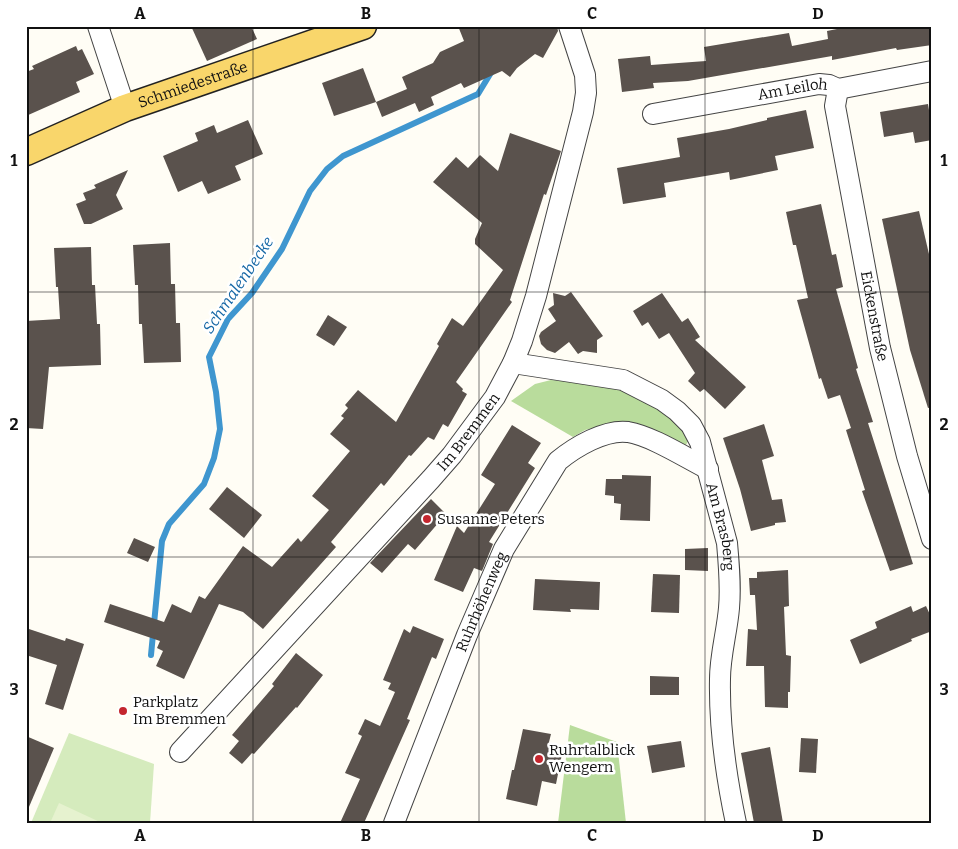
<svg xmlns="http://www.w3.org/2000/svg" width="958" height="849" font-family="Bitter,serif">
	<rect width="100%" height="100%" fill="#fffdf5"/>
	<path fill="#d5ebbd" d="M 69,733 L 154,764 L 150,823 L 31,823 Z"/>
	<g fill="#b9dc9c">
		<path d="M 551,380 C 597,382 624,386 663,412 C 674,419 685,428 688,441 L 686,445 L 681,447 L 611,424 L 585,430 L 573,437 L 511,401 L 535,384 Z"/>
		<path d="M 570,725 L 617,742 L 626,823 L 558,823 Z"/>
	</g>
	<path fill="#e6f2cf" d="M 59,803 L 102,823 L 50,823 Z"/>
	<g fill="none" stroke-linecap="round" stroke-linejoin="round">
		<path stroke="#3f96cf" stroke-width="6" d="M 151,655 L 162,541 L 169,524 L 204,484 L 214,458 L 220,429 L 216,392 L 209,357 L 228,319 L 252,293 L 282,249 L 310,191 L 327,169 L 343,156 L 478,94 L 492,71"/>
	</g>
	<g fill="#5a524d">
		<path d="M 191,26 L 251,26 L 257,39 L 207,61 Z"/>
		<path d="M 458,26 L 557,26 L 558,31 L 543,58 L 535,54 L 517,68 L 510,77 L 502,71 L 464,88 L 461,83 L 431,97 L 434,105 L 419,112 L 415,103 L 382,117 L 376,102 L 407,89 L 402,77 L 433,63 L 440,52 L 464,41 Z"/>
		<path d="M 852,26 L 932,26 L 932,45 L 897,50 L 896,48 L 832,60 L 832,56 L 688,81 L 653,83 L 654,88 L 622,92 L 618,59 L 650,56 L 651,65 L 706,61 L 704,47 L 789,33 L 792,46 L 828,39 L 827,31 Z"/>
		<path d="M 76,46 L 78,51 L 82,49 L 94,74 L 76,82 L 80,92 L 26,116 L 26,72 L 34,69 L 32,66 Z"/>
		<path d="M 363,68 L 376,102 L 334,116 L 322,83 Z"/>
		<path d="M 928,104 L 932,128 L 932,140 L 915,143 L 913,132 L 884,137 L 880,112 Z"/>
		<path d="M 806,110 L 814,148 L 775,156 L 778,170 L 730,180 L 729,172 L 664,183 L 666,197 L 623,204 L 617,168 L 680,157 L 677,138 L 729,129 L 767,120 L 767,118 Z"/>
		<path d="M 248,120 L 263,154 L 235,166 L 241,180 L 208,194 L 202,181 L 178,192 L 163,156 L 198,141 L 195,133 L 214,125 L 217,133 Z"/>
		<path d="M 510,133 L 561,151 L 546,195 L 544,194 L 510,300 L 512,302 L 456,382 L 463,389 L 462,391 L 467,394 L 448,427 L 443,424 L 434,440 L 428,437 L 411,456 L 409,455 L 384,486 L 381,483 L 331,542 L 336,547 L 263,629 L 243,612 L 219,604 L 184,679 L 156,666 L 163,651 L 157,648 L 160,641 L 104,622 L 110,604 L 164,622 L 172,604 L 191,613 L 199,596 L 205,599 L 243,546 L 272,567 L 298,538 L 301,542 L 329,510 L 312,496 L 350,451 L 330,434 L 344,418 L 341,416 L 348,408 L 345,405 L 358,390 L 396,422 L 439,346 L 437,344 L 452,318 L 463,326 L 503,270 L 475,244 L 475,239 L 482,223 L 433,182 L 456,157 L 468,168 L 480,155 L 498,171 Z"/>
		<path d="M 128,170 L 116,195 L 123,209 L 91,224 L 84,224 L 76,204 L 86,200 L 83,193 L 96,188 L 94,185 Z"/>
		<path d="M 821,204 L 832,255 L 836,254 L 843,287 L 836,289 L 858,368 L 856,369 L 873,422 L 868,423 L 913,564 L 890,571 L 862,491 L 865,490 L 846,430 L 851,428 L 840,395 L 828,399 L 821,378 L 819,379 L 797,300 L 808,298 L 796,245 L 793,245 L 786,212 Z"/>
		<path d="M 919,211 L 932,267 L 932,407 L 928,408 L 910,350 L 882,219 Z"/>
		<path d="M 170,243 L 171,284 L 175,284 L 176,323 L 180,323 L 181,362 L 144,363 L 142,324 L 139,324 L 138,285 L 135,285 L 133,245 Z"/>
		<path d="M 91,247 L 92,285 L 95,285 L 97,324 L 100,324 L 101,365 L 49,367 L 43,429 L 26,428 L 26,321 L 60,319 L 58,287 L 56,287 L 54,248 Z"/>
		<path d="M 571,292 L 603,336 L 597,340 L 597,353 L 583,351 L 578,354 L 569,342 L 555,353 L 547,350 L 541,344 L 539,336 L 541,332 L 556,321 L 548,309 L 554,305 L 553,293 L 565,296 Z"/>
		<path d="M 662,293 L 682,322 L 688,318 L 700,337 L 695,340 L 746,387 L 725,409 L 704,389 L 700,392 L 688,381 L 695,373 L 669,333 L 659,339 L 648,322 L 642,326 L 633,311 Z"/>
		<path d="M 328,315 L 347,327 L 334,346 L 316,335 Z"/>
		<path d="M 764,424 L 774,456 L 762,460 L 772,500 L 782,499 L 786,522 L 775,523 L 775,525 L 751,531 L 740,489 L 723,438 Z"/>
		<path d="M 512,425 L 541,443 L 528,463 L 535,468 L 489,542 L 493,544 L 482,571 L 474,568 L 463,592 L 434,580 L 457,526 L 464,533 L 495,484 L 481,475 Z"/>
		<path d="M 622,475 L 651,476 L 650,521 L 620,520 L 621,504 L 614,503 L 614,496 L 605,495 L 606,479 L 622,479 Z"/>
		<path d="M 227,487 L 262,515 L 244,538 L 209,509 Z"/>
		<path d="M 431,499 L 446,514 L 415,550 L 408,544 L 382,573 L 370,563 Z"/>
		<path d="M 134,538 L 155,547 L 148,562 L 127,553 Z"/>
		<path d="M 708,548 L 708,571 L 685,570 L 685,549 Z"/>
		<path d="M 788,570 L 789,606 L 784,607 L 786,655 L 791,656 L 790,692 L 788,692 L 788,708 L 765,707 L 764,666 L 746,666 L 748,629 L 757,630 L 755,595 L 750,595 L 749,578 L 757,578 L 757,572 Z"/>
		<path d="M 653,574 L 680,575 L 679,613 L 651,612 Z"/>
		<path d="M 535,579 L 600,582 L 599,610 L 570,609 L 571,612 L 533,610 Z"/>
		<path d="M 911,606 L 913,612 L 926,606 L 932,619 L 932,631 L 911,639 L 912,641 L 860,664 L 850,640 L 877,628 L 875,622 Z"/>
		<path d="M 413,626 L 444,639 L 436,659 L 432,657 L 407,719 L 410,720 L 364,823 L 340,823 L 360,779 L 345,773 L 362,736 L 358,734 L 365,719 L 380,726 L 395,692 L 388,689 L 391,683 L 383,680 L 404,629 L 410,633 Z"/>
		<path d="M 26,628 L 65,641 L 66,638 L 84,644 L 63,710 L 45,704 L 57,665 L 26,655 Z"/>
		<path d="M 296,653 L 323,675 L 297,708 L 296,707 L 254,754 L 252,753 L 242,764 L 229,753 L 239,741 L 232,735 L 274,686 L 272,684 Z"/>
		<path d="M 650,676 L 679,677 L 679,695 L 650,695 Z"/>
		<path d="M 523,729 L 551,734 L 548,746 L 563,749 L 556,784 L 542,781 L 537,806 L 506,799 L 512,770 L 514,770 Z"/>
		<path d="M 26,736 L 54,748 L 26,814 Z"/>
		<path d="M 801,738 L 818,739 L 816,773 L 799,772 Z"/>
		<path d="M 681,741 L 685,767 L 652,773 L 647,746 Z"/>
		<path d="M 770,747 L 783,823 L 754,823 L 741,753 Z"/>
	</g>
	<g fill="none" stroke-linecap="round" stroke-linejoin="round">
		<defs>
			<g id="minor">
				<path d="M 98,26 L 125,108"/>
				<path id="s1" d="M 838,89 L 835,106 L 880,348 L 907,456 L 932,539"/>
				<path id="s2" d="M 653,114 L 819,84 L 829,85 L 838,89 L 932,71"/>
				<path id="s3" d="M 513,363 L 623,380 L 662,400 L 677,411 L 691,425 L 700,442 L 727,543 C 729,565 731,586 729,608 C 727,632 720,655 720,679 C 719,727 726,776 736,823"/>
				<path id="s4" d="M 180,752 L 431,479 L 452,455 L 495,397 L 513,363 L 522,341 L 536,296 L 583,112 L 586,93 L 585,75 L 569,26"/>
				<path id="s5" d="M 394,823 L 467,635 L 504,549 L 558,461 C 575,447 605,429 628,432 C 652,436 686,458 708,469"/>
			</g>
			<g id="major">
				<path id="s6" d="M 26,152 L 125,108 L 363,26"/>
			</g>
		</defs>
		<use href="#minor" stroke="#444" stroke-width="22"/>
		<use href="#major" stroke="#222" stroke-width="29"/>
		<use href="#minor" stroke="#fff" stroke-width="20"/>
		<use href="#major" stroke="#f9d66b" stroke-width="26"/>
	</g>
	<path fill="none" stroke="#111" stroke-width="1" stroke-opacity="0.55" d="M 253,26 L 253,823M 479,26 L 479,823M 705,26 L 705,823M 26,292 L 932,292M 26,557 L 932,557"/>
	<g fill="#c4262e" stroke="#fff" stroke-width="2">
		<circle cx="427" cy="519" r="5"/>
		<circle cx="123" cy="711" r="5"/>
		<circle cx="539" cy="759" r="5"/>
	</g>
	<g text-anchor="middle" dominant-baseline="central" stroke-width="5" stroke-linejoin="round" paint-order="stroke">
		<g font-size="15" fill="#111" stroke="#fff">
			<text stroke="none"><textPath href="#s6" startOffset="180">Schmiedestraße</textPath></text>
			<text stroke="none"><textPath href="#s2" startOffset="142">Am Leiloh</textPath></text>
			<text stroke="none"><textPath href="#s1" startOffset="231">Eickenstraße</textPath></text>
			<text stroke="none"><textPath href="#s4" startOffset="431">Im Bremmen</textPath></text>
			<text stroke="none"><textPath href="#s3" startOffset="300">Am Brasberg</textPath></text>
			<text stroke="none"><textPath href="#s5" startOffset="238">Ruhrhöhenweg</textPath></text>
		</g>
		<g font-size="15" fill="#111" stroke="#fff" text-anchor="start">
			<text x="437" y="519">Susanne Peters</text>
			<text x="133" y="702">Parkplatz<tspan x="133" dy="17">Im Bremmen</tspan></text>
			<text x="549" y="750">Ruhrtalblick<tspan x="549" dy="17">Wengern</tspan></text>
		</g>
		<g font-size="16" font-style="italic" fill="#1768a6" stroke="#fff">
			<text transform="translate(238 285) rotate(-56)">Schmalenbecke</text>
		</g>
	</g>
	<rect width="958" height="849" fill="none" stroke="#ffffff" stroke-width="55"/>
	<rect x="28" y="28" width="902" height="794" fill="none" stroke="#111" stroke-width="2"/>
	<g font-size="16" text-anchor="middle" font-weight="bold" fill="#111">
		<text x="140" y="19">A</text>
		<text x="366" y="19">B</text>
		<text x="592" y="19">C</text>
		<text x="818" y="19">D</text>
		<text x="14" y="166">1</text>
		<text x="944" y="166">1</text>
		<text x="14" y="430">2</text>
		<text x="944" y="430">2</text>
		<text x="14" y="695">3</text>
		<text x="944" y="695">3</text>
		<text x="140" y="841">A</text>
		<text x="366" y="841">B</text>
		<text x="592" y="841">C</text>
		<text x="818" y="841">D</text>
	</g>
</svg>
